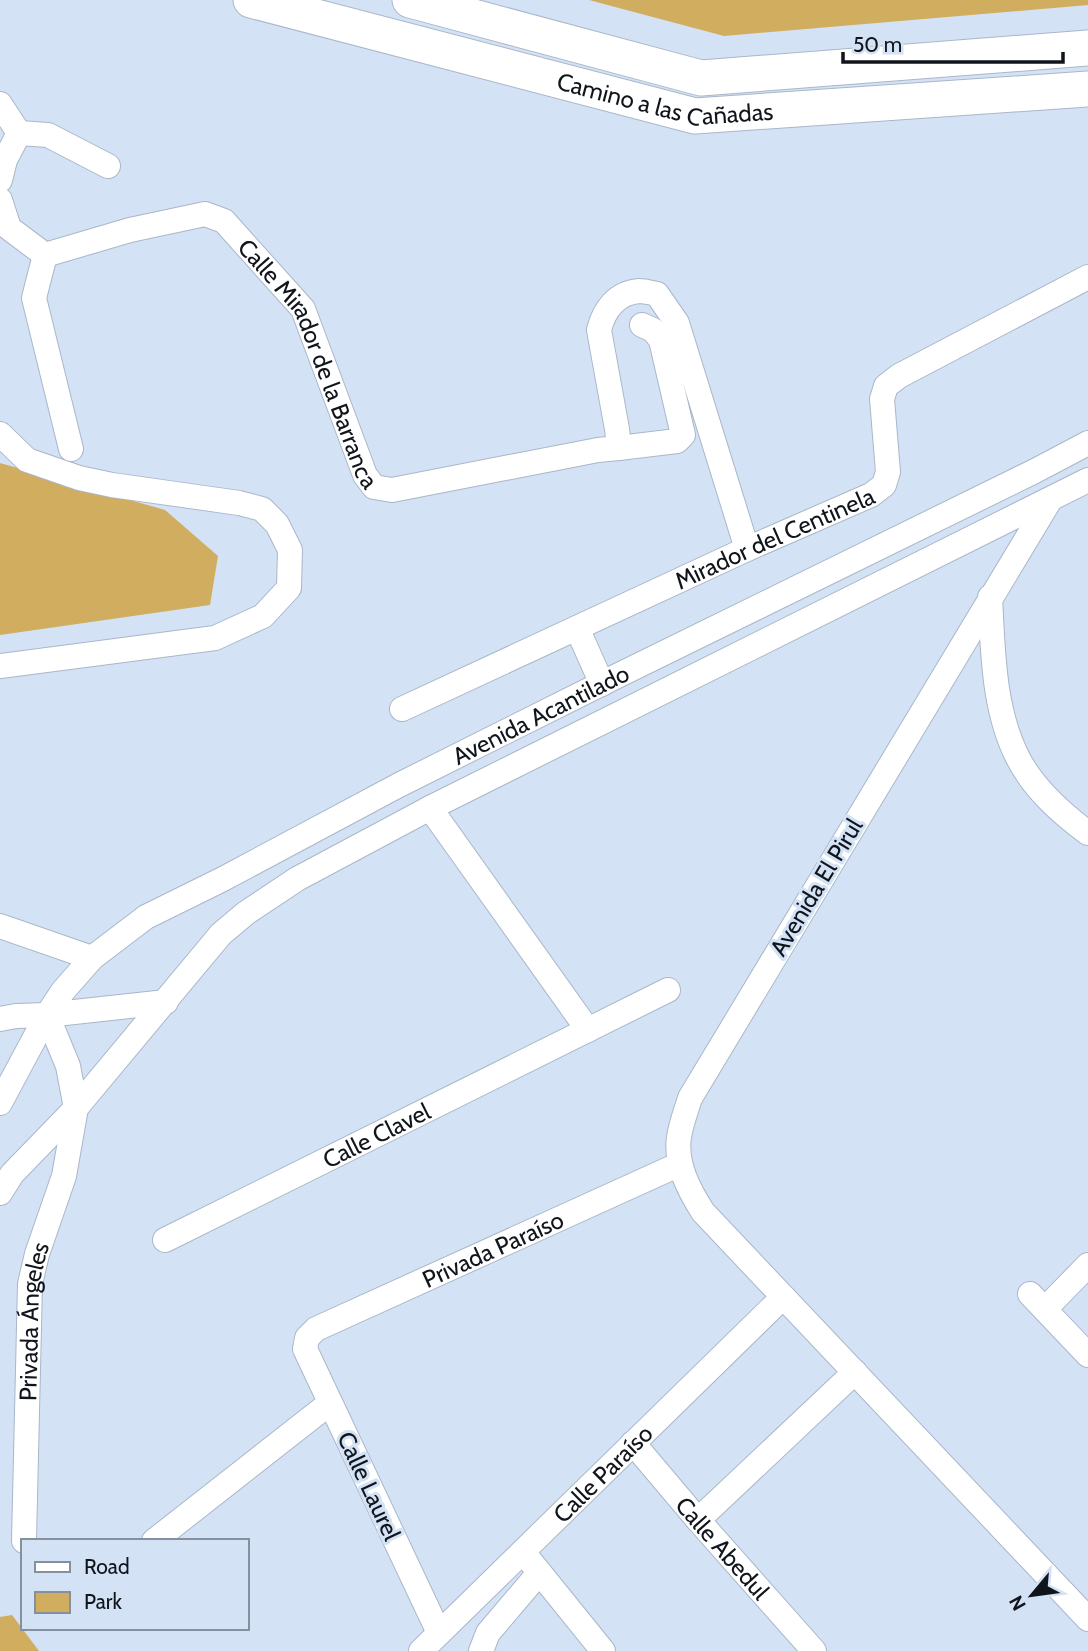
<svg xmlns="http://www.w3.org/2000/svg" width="1088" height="1651" font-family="Cabin,sans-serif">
	<rect width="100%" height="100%" fill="#d3e2f5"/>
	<g fill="#d1ad5f">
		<path d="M 589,0 L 1088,0 L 1088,5 L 724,36 Z"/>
		<path d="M 0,463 L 165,510 L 218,556 L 210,605 L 0,635 Z"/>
		<path d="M 12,1615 L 39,1651 L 0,1651 L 0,1617 Z"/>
	</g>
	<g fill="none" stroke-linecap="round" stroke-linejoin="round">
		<defs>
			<g id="street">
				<path d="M 0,104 L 19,133 L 5,160 L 0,180"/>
				<path d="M 19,133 L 48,135 L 108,166"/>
				<path d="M 0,200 L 9,228 L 45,255"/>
				<path id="s1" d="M 45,255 L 130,230 L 205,214 L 224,221 L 303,309 L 365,475 L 374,487 L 392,490 L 598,450 L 619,448 L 617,429 L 599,330 C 604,310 616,293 639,291 C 645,291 652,293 657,294 L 677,323 L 747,549"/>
				<path d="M 45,255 L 34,298 L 71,449"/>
				<path d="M 0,434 L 27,460 L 79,478 L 112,485 L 239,503 L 262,509 L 277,524 L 290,550 L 289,588 L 263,616 L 215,638 L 0,666"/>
				<path d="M 619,448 L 677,441 L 683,435 L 661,340 L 653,330 L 642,325"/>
				<path d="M 1050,500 L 690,1098 C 686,1111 681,1124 679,1137 C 675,1164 689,1190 703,1212 L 1088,1619"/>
				<path d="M 990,597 C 993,651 993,711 1019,760 C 1035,790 1061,813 1088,833"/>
				<path d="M 577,628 L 602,684"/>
				<path id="s2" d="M 402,709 L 747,549 L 871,495 L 884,485 L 888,472 L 882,399 L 886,386 L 899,376 L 1088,277"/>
				<path d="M 430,808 L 588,1030"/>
				<path d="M 0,926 L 92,958"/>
				<path d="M 0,1019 L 16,1016 L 47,1015 L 166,1002"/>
				<path id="s3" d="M 0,1103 L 47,1015 L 63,991 L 92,958 L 146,917 L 223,879 L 399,785 L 615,677 L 1035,471 L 1088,443"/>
				<path d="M 0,1193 L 12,1174 L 76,1108 L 221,934 L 246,913 L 297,879 L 430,808 L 1088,480"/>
				<path id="s4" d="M 165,1240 L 668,990"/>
				<path d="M 1030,1294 L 1088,1355"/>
				<path d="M 1045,1309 L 1088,1265"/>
				<path id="s5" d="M 633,1443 L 698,1520 L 814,1651"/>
				<path d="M 698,1520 L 855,1372"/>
				<path id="s6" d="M 24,1541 L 30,1284 L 37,1254 L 64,1176 L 76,1108 L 68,1066 L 47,1015"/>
				<path d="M 154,1541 L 330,1403"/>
				<path d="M 523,1552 L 603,1651"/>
				<path id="s7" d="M 439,1633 L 305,1349 L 307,1338 L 316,1329 L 680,1164"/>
				<path id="s8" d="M 421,1651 L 783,1297"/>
				<path d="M 481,1651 L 488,1633 L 539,1573"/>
			</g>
			<g id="secondary">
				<path id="s9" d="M 251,0 L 695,116 L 1088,89"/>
				<path d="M 410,0 L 701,78 L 1088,48"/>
			</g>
		</defs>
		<use href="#street" stroke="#a9b7c9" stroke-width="26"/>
		<use href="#secondary" stroke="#a9b7c9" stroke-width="37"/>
		<use href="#street" stroke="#fff" stroke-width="24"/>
		<use href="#secondary" stroke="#fff" stroke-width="35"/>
	</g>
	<g text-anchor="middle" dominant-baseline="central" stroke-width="6" stroke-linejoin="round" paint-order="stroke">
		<g font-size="24" fill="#10151b" stroke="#d3e2f5">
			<text stroke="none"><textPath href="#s9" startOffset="427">Camino a las Cañadas</textPath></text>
			<text stroke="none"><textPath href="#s1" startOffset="354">Calle Mirador de la Barranca</textPath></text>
			<text stroke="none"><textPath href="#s2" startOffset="410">Mirador del Centinela</textPath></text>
			<text stroke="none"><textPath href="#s3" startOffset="684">Avenida Acantilado</textPath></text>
			<text transform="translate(816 887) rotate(-59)">Avenida El Pirul</text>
			<text stroke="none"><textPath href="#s4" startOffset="236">Calle Clavel</textPath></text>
			<text stroke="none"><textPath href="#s7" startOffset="532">Privada Paraíso</textPath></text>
			<text stroke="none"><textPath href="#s6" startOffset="220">Privada Ángeles</textPath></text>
			<text stroke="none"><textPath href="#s8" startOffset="254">Calle Paraíso</textPath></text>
			<text transform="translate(369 1486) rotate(65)">Calle Laurel</text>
			<text stroke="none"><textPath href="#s5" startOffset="138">Calle Abedul</textPath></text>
		</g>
	</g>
	<rect x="21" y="1539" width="228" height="91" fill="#d3e2f5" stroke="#85909e" stroke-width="2"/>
	<rect x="35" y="1562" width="35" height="10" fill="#ffffff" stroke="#85909e" stroke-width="2"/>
	<text x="84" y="1574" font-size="21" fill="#10151b">Road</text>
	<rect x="35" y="1592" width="35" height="21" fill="#d1ad5f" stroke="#85909e" stroke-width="2"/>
	<text x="84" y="1609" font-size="21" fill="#10151b">Park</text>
	<g transform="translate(1032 1595) rotate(241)" stroke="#d3e2f5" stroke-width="5" paint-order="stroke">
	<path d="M0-5L12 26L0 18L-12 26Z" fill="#10151b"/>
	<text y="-10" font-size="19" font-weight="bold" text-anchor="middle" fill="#10151b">N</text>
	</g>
	<path d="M843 52v10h220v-10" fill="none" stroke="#10151b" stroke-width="3.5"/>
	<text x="853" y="52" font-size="21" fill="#10151b" stroke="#d3e2f5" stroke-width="5" paint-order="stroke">50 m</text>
</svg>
